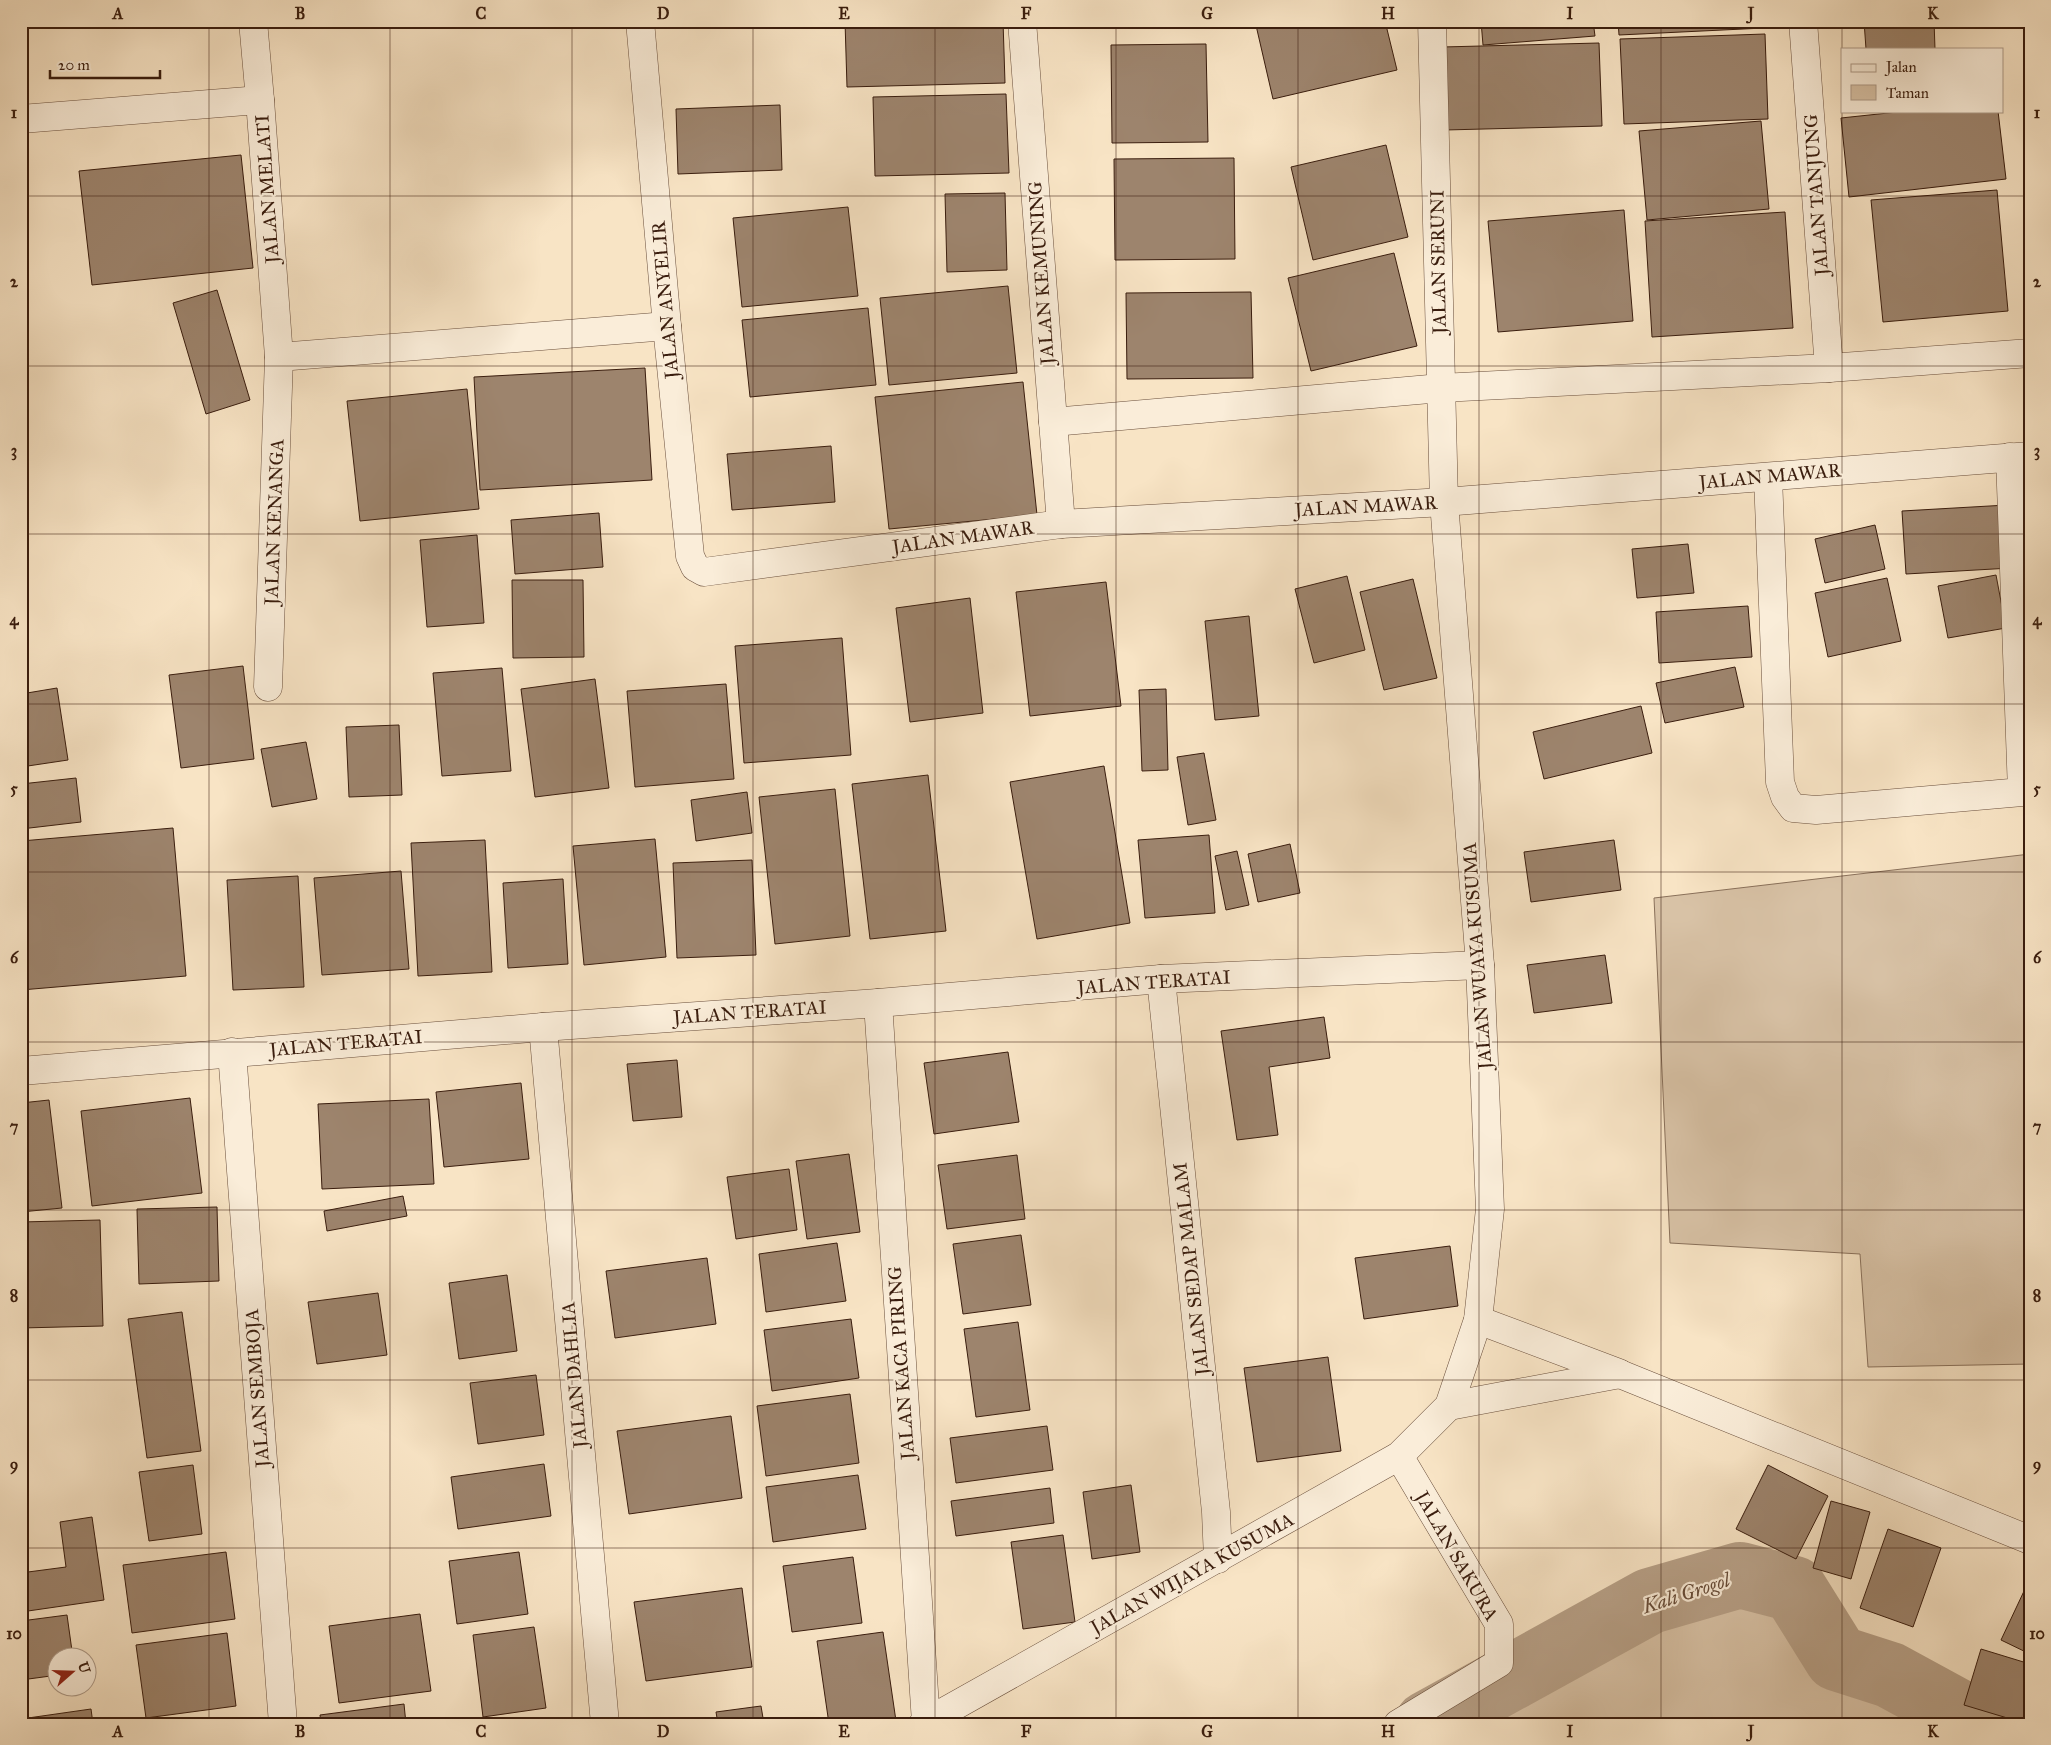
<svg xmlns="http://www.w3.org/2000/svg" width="2051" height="1745" font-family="'IM FELL Great Primer',serif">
	<rect width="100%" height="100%" fill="#f8e4c5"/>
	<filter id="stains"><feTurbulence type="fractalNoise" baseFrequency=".004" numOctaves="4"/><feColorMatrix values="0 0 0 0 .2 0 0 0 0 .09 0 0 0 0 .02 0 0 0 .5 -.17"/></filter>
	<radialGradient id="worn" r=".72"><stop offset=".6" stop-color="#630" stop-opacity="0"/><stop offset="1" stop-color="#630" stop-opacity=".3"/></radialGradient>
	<g fill="#d8c2a6" stroke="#89705a">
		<path d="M 2030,854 L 2030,1364 L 1868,1367 L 1860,1254 L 1670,1243 L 1654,898 Z"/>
		<path d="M 1769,1573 L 1844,1662 L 1960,1724 L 1461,1724 Z"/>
	</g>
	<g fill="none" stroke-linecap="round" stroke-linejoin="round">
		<path stroke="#b7a087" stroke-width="66" d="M 1427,1724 L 1650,1601 L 1740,1575 L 1794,1589 L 1837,1658 L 1890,1675 L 1980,1724"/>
	</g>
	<g fill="#9d846d" stroke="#3a1d0e">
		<path d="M 845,21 L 1003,21 L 1005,83 L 847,87 Z"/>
		<path d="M 1255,21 L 1385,21 L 1397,70 L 1273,99 Z"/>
		<path d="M 1481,21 L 1593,21 L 1595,36 L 1483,45 Z"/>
		<path d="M 1618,21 L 1764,21 L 1764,28 L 1619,35 Z"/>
		<path d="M 1864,21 L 1934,21 L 1935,49 L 1866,49 Z"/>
		<path d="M 1765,34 L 1768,119 L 1624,124 L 1620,39 Z"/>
		<path d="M 1599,43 L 1602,126 L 1445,130 L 1442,47 Z"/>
		<path d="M 1206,44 L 1208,142 L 1112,143 L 1111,45 Z"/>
		<path d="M 1006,94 L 1009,173 L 875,176 L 873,97 Z"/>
		<path d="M 780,105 L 782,170 L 678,174 L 676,109 Z"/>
		<path d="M 1907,111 L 1998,111 L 2006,179 L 1849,197 L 1841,118 Z"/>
		<path d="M 1761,121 L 1769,209 L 1647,220 L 1639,131 Z"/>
		<path d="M 1386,145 L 1408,237 L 1313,260 L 1291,167 Z"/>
		<path d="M 241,155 L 253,268 L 92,285 L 79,171 Z"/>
		<path d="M 1234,158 L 1235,259 L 1115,260 L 1114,159 Z"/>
		<path d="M 1997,190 L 2008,311 L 1883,322 L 1871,200 Z"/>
		<path d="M 1005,193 L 1007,270 L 947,272 L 945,194 Z"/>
		<path d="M 848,207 L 858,296 L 742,307 L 733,218 Z"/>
		<path d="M 1624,210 L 1633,321 L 1498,332 L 1488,221 Z"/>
		<path d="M 1785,212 L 1793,328 L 1652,337 L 1645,221 Z"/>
		<path d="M 1394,253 L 1417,346 L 1311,371 L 1288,278 Z"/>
		<path d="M 1008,286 L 1017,373 L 889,385 L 880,298 Z"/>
		<path d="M 217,290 L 250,400 L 206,414 L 173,303 Z"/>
		<path d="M 1251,292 L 1253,378 L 1127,379 L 1126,293 Z"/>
		<path d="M 868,308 L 876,385 L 750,397 L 742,320 Z"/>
		<path d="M 645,368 L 652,480 L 480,490 L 474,377 Z"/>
		<path d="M 1023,382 L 1037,515 L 889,529 L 875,397 Z"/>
		<path d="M 467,389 L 479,509 L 360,521 L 347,401 Z"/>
		<path d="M 831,446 L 835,502 L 732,510 L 727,454 Z"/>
		<path d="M 2007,505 L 2011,568 L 1906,574 L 1902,511 Z"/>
		<path d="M 599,513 L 603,567 L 515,574 L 511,520 Z"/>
		<path d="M 1875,525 L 1885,569 L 1825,583 L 1815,539 Z"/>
		<path d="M 477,535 L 484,623 L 427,627 L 420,540 Z"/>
		<path d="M 1688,544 L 1694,593 L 1637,598 L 1632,549 Z"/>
		<path d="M 1996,575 L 2006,628 L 1948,638 L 1938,586 Z"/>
		<path d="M 1347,576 L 1365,650 L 1314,663 L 1295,589 Z"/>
		<path d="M 1887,578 L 1901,641 L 1828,657 L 1815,593 Z"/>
		<path d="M 1413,579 L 1437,678 L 1384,690 L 1360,592 Z"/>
		<path d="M 512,580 L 583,580 L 584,657 L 513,658 Z"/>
		<path d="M 1106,582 L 1121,706 L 1030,716 L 1016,592 Z"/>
		<path d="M 970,598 L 983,713 L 910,722 L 896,608 Z"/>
		<path d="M 1748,606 L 1752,657 L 1659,663 L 1656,612 Z"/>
		<path d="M 1249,616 L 1259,716 L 1215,720 L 1205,621 Z"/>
		<path d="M 842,638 L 851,755 L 744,763 L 735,646 Z"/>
		<path d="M 243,666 L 254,759 L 181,768 L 169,675 Z"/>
		<path d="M 1735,667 L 1744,707 L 1665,723 L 1656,683 Z"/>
		<path d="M 502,668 L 511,771 L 442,776 L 433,673 Z"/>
		<path d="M 595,679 L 609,788 L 535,797 L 521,689 Z"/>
		<path d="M 726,684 L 734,779 L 635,787 L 627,691 Z"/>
		<path d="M 57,688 L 68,760 L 21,767 L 21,694 Z"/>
		<path d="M 1166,689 L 1168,770 L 1142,771 L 1139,690 Z"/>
		<path d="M 1641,706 L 1652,753 L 1544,779 L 1533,732 Z"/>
		<path d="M 399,725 L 402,795 L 349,797 L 346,727 Z"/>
		<path d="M 306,742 L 317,799 L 272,807 L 261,749 Z"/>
		<path d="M 1204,753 L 1216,820 L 1188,825 L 1177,757 Z"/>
		<path d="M 1104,766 L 1130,923 L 1037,939 L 1010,782 Z"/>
		<path d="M 928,775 L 946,931 L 870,939 L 852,784 Z"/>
		<path d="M 76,778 L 81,822 L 21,829 L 21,784 Z"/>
		<path d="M 835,789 L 850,936 L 775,944 L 759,797 Z"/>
		<path d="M 747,792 L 752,833 L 696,841 L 691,800 Z"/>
		<path d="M 173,828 L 186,976 L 21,990 L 21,841 Z"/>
		<path d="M 1209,835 L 1215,913 L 1145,918 L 1138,840 Z"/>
		<path d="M 655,839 L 666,957 L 584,965 L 573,846 Z"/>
		<path d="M 485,840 L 492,972 L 418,976 L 411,843 Z"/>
		<path d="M 1614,840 L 1621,890 L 1531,902 L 1524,852 Z"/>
		<path d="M 1290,844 L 1300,893 L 1258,902 L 1248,854 Z"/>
		<path d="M 1237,851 L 1249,905 L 1226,910 L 1215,856 Z"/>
		<path d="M 752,860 L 756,955 L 677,958 L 673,863 Z"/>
		<path d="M 401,871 L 409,969 L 322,975 L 314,878 Z"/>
		<path d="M 298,876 L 304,987 L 233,990 L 227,880 Z"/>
		<path d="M 563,879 L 568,964 L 508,968 L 503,883 Z"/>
		<path d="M 1605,955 L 1612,1003 L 1534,1013 L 1527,965 Z"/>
		<path d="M 1324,1017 L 1330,1058 L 1269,1067 L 1278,1135 L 1237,1140 L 1221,1031 Z"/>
		<path d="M 1008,1052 L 1019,1122 L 934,1134 L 924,1063 Z"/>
		<path d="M 677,1060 L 682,1117 L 633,1121 L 627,1064 Z"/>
		<path d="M 521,1083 L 529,1159 L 444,1167 L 436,1092 Z"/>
		<path d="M 190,1098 L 202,1193 L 92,1206 L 81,1111 Z"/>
		<path d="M 429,1099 L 434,1184 L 322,1189 L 318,1104 Z"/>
		<path d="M 49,1100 L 62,1208 L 21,1212 L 21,1103 Z"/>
		<path d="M 849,1154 L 860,1232 L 807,1239 L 796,1161 Z"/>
		<path d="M 1017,1155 L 1025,1219 L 947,1229 L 938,1165 Z"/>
		<path d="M 789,1169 L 797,1230 L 736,1239 L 727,1177 Z"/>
		<path d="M 403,1196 L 407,1216 L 327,1231 L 324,1211 Z"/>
		<path d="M 217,1207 L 219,1281 L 139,1284 L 137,1209 Z"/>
		<path d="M 100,1220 L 103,1326 L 21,1328 L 21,1222 Z"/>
		<path d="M 1021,1235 L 1031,1305 L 963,1314 L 953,1244 Z"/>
		<path d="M 837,1243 L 846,1301 L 766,1312 L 759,1254 Z"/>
		<path d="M 1450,1246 L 1458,1306 L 1364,1319 L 1355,1258 Z"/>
		<path d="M 707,1258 L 716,1324 L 615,1338 L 606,1271 Z"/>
		<path d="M 507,1275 L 517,1351 L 459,1359 L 449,1283 Z"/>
		<path d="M 378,1293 L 387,1355 L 317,1364 L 308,1302 Z"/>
		<path d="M 182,1312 L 201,1451 L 147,1458 L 128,1319 Z"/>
		<path d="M 851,1319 L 859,1378 L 772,1391 L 764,1330 Z"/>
		<path d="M 1018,1322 L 1030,1410 L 976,1417 L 964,1329 Z"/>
		<path d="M 1328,1357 L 1341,1451 L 1257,1462 L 1244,1368 Z"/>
		<path d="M 536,1375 L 544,1435 L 478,1444 L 470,1383 Z"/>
		<path d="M 850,1394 L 859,1463 L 766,1476 L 757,1406 Z"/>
		<path d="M 731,1416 L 742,1498 L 629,1514 L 617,1431 Z"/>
		<path d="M 1047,1426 L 1053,1470 L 956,1483 L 950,1438 Z"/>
		<path d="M 544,1464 L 551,1516 L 458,1529 L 451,1477 Z"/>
		<path d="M 193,1465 L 202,1534 L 149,1541 L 139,1472 Z"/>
		<path d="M 1768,1465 L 1828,1496 L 1796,1559 L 1736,1529 Z"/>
		<path d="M 858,1475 L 866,1529 L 773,1542 L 766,1487 Z"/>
		<path d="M 1131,1485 L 1140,1552 L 1092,1559 L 1083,1492 Z"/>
		<path d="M 1050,1488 L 1054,1523 L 956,1536 L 951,1501 Z"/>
		<path d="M 1831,1501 L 1870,1512 L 1851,1579 L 1813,1568 Z"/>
		<path d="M 92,1517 L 104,1600 L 21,1612 L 21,1525 L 28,1572 L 66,1567 L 60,1522 Z"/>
		<path d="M 1888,1529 L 1941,1548 L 1913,1627 L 1860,1608 Z"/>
		<path d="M 1063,1535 L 1075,1622 L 1023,1629 L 1011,1542 Z"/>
		<path d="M 226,1552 L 235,1619 L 132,1633 L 123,1565 Z"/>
		<path d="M 519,1552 L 528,1614 L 457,1624 L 449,1561 Z"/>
		<path d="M 853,1557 L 862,1623 L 792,1632 L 783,1566 Z"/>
		<path d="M 742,1588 L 752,1667 L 646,1681 L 634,1602 Z"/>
		<path d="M 2025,1589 L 2030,1592 L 2030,1654 L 2001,1640 Z"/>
		<path d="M 420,1614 L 431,1691 L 339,1703 L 329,1626 Z"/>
		<path d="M 67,1615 L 73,1658 L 58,1658 L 58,1675 L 21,1680 L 21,1621 Z"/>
		<path d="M 534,1627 L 546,1708 L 483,1717 L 473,1635 Z"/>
		<path d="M 883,1632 L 896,1721 L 879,1724 L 829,1724 L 817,1641 Z"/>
		<path d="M 227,1633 L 236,1706 L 146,1718 L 136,1645 Z"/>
		<path d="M 1981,1649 L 2030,1664 L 2030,1706 L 2024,1723 L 1964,1705 Z"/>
		<path d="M 404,1704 L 406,1724 L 321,1724 L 320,1715 Z"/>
		<path d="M 761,1706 L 764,1724 L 718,1724 L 716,1712 Z"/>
		<path d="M 91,1709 L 93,1724 L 21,1724 L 21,1719 Z"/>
		<path d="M 233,1719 L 233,1724 L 194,1724 Z"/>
	</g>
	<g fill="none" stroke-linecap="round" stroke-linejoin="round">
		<defs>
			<g id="street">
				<path d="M 253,21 L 260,100 L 279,357 L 268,687"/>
				<path d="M 640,21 L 667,326 L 690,556 L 695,567 L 704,572 L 1061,524 L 1444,502 L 2030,456"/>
				<path d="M 1022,21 L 1061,524"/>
				<path d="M 1803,21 L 1829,368"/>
				<path d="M 21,119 L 260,100"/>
				<path d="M 279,357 L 667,326"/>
				<path d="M 1053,422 L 1441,388 L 1829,368 L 2030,353"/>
				<path d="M 1768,477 L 1780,782 L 1785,797 L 1793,808 L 1816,810 L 2022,792 L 2010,457"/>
				<path d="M 1161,979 L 1216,1512 L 1218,1559"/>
				<path d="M 878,1003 L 926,1722 L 1399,1456 L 1449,1406 L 1478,1320 L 1490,1209 L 1480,965 L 1444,502 L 1432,21"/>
				<path d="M 543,1027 L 605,1724"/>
				<path d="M 232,1052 L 283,1724"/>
				<path d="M 21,1071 L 543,1027 L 878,1003 L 1161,979 L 1480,965"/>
				<path d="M 1478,1320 L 1619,1373"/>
				<path d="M 1449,1406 L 1620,1374 L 2030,1540"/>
				<path d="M 1398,1724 L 1499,1663 L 1499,1624 L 1399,1456"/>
			</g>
			<path id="secondary" d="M 923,1724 L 926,1722 L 926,1724"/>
		</defs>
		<use href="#street" stroke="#6a4f3c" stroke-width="29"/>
		<use href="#secondary" stroke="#3a1d0e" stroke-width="29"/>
		<use href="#street" stroke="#faedd9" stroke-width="28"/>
		<use href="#secondary" stroke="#faedd9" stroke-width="28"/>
	</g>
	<path fill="none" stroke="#3a1d0e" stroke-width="1" stroke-opacity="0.55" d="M 209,21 L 209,1724M 390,21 L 390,1724M 572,21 L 572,1724M 753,21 L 753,1724M 935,21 L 935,1724M 1116,21 L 1116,1724M 1298,21 L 1298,1724M 1479,21 L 1479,1724M 1661,21 L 1661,1724M 1842,21 L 1842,1724M 21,196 L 2030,196M 21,366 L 2030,366M 21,534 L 2030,534M 21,704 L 2030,704M 21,872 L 2030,872M 21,1042 L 2030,1042M 21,1210 L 2030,1210M 21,1380 L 2030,1380M 21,1548 L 2030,1548"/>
	<g text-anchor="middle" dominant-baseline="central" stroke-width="4.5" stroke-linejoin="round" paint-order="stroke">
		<g font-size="19" fill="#3a1d0e" stroke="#faedd9">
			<text transform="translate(267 189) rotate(-94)">JALAN MELATI</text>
			<text transform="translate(1816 195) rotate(-94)">JALAN TANJUNG</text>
			<text transform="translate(1438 262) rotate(-91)">JALAN SERUNI</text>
			<text transform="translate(1041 273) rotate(-94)">JALAN KEMUNING</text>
			<text transform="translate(665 300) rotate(-95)">JALAN ANYELIR</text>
			<text transform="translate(1770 476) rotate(-5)">JALAN MAWAR</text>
			<text transform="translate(1366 506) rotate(-3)">JALAN MAWAR</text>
			<text transform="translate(274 522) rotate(-88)">JALAN KENANGA</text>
			<text transform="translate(963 537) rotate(-8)">JALAN MAWAR</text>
			<text transform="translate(1477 956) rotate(-94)">JALAN WUAYA KUSUMA</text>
			<text transform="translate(1154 982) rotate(-4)">JALAN TERATAI</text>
			<text transform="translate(750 1012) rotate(-4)">JALAN TERATAI</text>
			<text transform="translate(346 1043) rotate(-5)">JALAN TERATAI</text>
			<text transform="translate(1191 1269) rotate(-96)">JALAN SEDAP MALAM</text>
			<text transform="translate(901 1363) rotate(-94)">JALAN KACA PIRING</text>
			<text transform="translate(574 1375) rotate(-95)">JALAN DAHLIA</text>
			<text transform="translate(257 1388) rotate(-94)">JALAN SEMBOJA</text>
			<text transform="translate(1457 1556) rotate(60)">JALAN SAKURA</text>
			<text transform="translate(1192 1573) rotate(-29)">JALAN WIJAYA KUSUMA</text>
		</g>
		<g font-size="20" font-style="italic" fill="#664b38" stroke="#faedd9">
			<text transform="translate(1686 1593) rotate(-18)">Kali Grogol</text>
		</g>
	</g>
	<rect width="2051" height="1745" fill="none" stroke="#f8e4c5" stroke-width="55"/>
	<rect x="1841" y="48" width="162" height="65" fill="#faedd9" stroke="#ad9a88"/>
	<rect x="1851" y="64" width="25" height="8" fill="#faedd9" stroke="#ad9a88"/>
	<text x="1886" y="72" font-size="15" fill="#3a1d0e">Jalan</text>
	<rect x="1851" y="85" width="25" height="15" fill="#d8c2a6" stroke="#ad9a88"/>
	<text x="1886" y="98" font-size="15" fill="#3a1d0e">Taman</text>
	<g transform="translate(72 1672) rotate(70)"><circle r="24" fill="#faedd9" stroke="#ad9a88"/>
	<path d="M0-4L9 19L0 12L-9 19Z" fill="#8f2418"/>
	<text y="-8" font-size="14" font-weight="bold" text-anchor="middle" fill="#3a1d0e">U</text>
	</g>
	<path d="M50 70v8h110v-8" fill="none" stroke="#3a1d0e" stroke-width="2.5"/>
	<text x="58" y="70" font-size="15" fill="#3a1d0e" stroke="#faedd9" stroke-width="4" paint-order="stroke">20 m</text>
	<rect x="28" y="28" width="1996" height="1690" fill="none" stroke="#3a1d0e" stroke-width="2"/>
	<g font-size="16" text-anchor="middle" font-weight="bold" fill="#3a1d0e">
		<text x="118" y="19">A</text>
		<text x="300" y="19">B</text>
		<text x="481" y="19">C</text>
		<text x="663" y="19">D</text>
		<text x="844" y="19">E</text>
		<text x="1026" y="19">F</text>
		<text x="1207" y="19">G</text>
		<text x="1388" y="19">H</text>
		<text x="1570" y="19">I</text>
		<text x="1751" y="19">J</text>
		<text x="1933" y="19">K</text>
		<text x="14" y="118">1</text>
		<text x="2037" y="118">1</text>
		<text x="14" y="287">2</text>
		<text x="2037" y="287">2</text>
		<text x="14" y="456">3</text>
		<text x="2037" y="456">3</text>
		<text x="14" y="625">4</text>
		<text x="2037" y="625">4</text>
		<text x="14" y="794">5</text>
		<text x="2037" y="794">5</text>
		<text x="14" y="963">6</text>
		<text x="2037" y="963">6</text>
		<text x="14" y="1132">7</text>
		<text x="2037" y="1132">7</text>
		<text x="14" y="1301">8</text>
		<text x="2037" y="1301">8</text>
		<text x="14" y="1470">9</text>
		<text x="2037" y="1470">9</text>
		<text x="14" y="1639">10</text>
		<text x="2037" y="1639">10</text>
		<text x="118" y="1737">A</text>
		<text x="300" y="1737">B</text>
		<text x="481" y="1737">C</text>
		<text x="663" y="1737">D</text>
		<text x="844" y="1737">E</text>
		<text x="1026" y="1737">F</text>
		<text x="1207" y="1737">G</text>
		<text x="1388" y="1737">H</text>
		<text x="1570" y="1737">I</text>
		<text x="1751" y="1737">J</text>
		<text x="1933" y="1737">K</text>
	</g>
	<rect width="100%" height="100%" filter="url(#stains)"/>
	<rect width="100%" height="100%" fill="url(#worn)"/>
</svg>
